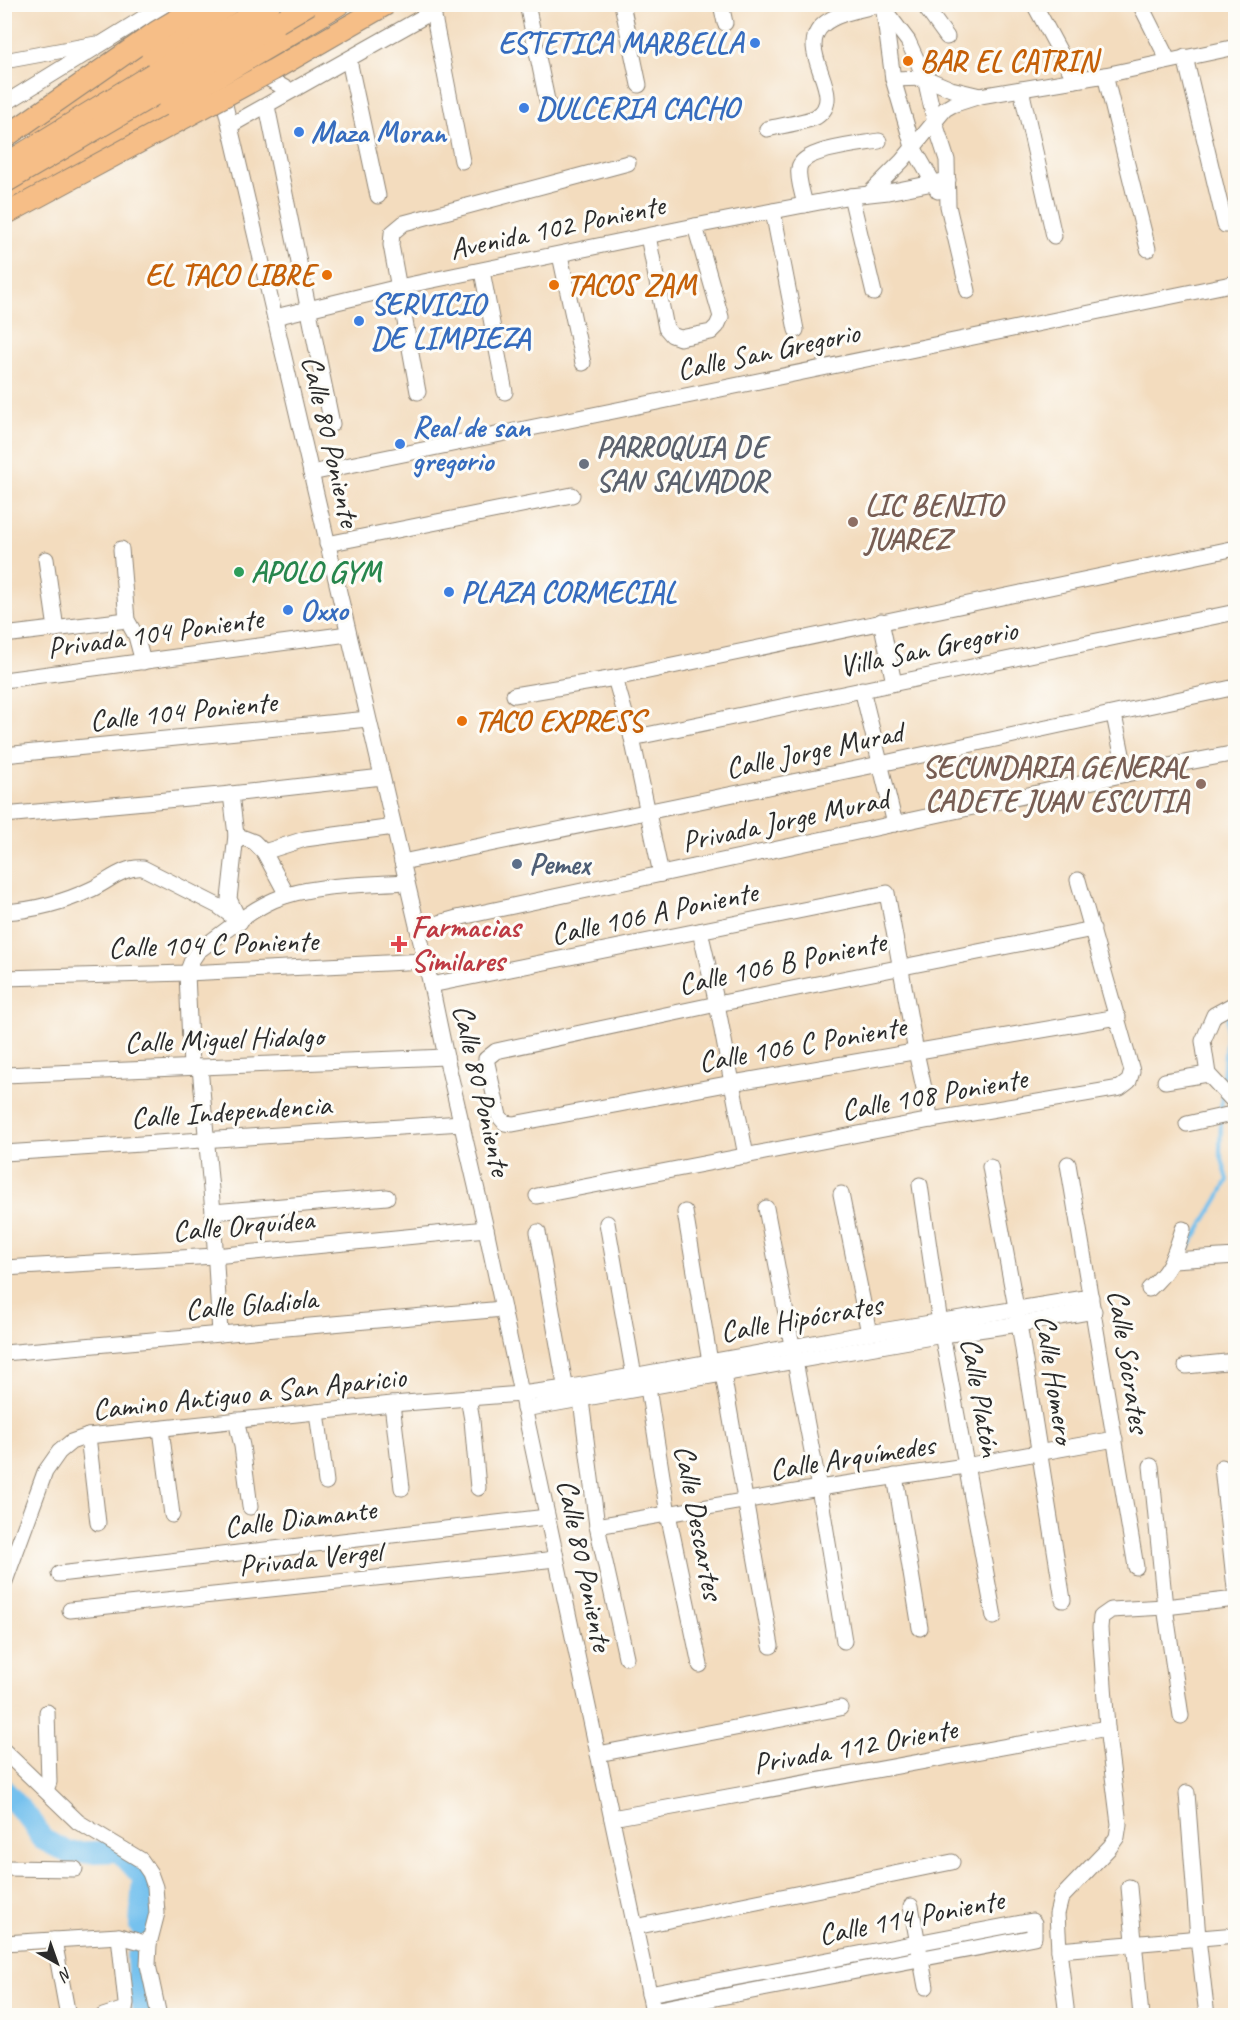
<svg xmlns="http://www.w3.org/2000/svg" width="1240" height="2020" font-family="Caveat,sans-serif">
	<rect width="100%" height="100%" fill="#fdfcf7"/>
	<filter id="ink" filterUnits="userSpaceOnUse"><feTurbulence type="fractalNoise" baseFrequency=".0167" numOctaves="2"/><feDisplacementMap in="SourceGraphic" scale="12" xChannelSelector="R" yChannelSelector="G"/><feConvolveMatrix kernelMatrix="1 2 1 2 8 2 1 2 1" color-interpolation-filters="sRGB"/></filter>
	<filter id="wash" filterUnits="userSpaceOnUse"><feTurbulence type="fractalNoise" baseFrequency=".008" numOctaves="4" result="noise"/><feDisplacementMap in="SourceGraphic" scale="24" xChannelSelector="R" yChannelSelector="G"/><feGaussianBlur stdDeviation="1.35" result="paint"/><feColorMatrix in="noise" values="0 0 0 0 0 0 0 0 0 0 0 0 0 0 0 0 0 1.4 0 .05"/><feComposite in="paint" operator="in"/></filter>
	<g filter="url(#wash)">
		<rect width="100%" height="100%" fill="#f3dcbe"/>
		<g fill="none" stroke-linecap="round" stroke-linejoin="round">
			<g stroke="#74c1ee" stroke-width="4">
				<path d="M 1223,1081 L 1228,1014"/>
				<path d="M 1221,1111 L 1222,1096"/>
				<path d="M 1186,1252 L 1218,1199 L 1228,1180 L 1220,1152 L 1221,1121"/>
			</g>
			<g stroke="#74c1ee" stroke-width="22">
				<path d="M 4,1790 L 33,1823 L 42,1839 L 69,1853 L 119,1851 L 143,1877 L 140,1926"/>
				<path d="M 137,1958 L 139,1989 L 144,2016"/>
			</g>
		</g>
	</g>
	<g filter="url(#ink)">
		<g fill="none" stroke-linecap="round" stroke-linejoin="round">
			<defs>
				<g id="minor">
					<path d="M 527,4 L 549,110"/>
					<path d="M 622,4 L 639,85"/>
					<path d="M 721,4 L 725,23"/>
					<path d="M 880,4 L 908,41 L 925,78 L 935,123 L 947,160 L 948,206 L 968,291"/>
					<path d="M 923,4 L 947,37"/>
					<path d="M 1034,4 L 1075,80"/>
					<path d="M 1140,4 L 1168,60"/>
					<path d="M 433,12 L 462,161"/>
					<path d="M 884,12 L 893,79 L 913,147 L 938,191"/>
					<path d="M 241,52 L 262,75 L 290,91"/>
					<path d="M 1185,57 L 1225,225"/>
					<path d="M 349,60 L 378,196"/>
					<path d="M 4,61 L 96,44"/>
					<path d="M 1105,75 L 1148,249"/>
					<path d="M 893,79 L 925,78 L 951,89 L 980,96"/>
					<path d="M 221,88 L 431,985 L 446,1057 L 486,1229 L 654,2016"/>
					<path d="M 1021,89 L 1054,236"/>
					<path d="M 4,104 L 166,4"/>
					<path d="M 267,106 L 332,424"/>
					<path d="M 231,125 L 446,4"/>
					<path d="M 767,129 C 778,126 807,122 816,117 C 850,96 792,50 824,24 C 838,12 863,10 880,4"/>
					<path d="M 870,193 L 902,161 L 945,109 L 952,105 L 980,96 L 1105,75 L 1236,47"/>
					<path d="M 851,196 L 874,293"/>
					<path d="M 805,205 C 803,194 797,179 799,168 C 802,149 862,144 879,141"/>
					<path d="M 773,211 L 796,330"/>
					<path d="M 648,236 L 666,328 L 672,335 L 680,338 L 711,332 L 717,326 L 721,317 L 695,226"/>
					<path d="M 560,255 L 583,363"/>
					<path d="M 482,271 L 505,392"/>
					<path d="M 275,317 L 399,287 L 695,226 L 851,196 L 888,192 L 948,180"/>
					<path d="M 418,392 L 391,245 L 392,233 L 404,223 L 628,163"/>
					<path d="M 311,473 L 1236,283"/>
					<path d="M 327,544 L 572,495"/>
					<path d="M 121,549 L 127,620 L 136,636 L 143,662"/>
					<path d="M 46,559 L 56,629"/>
					<path d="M 881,621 L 894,683"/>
					<path d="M 4,635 L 127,620"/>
					<path d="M 615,678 L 632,738 L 661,874"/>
					<path d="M 4,680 L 348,634"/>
					<path d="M 862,689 L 895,824"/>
					<path d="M 514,695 L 615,678 L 1236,548"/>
					<path d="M 1114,715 L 1126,774"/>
					<path d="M 632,738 L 1236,612"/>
					<path d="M 4,755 L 368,719"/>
					<path d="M 231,794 L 236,835 L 229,899 L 239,920"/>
					<path d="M 4,815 L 231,794 L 382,777"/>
					<path d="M 236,835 L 254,842 L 264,852 L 287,895"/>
					<path d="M 264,852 L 305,839 L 394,827"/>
					<path d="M 402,862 L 880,764 L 1236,687"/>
					<path d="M 4,912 C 34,910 65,902 92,889 C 109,881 124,866 143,868 L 218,906 L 240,922"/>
					<path d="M 418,929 L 457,918 L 1126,774 L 1236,753"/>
					<path d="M 1093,929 L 717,1004 L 496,1051 L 486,1059 L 499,1116 L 505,1123 L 513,1124 L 732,1083 L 1118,1017"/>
					<path d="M 700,931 L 717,1004 L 746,1156"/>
					<path d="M 4,978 L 187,973 L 425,961"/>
					<path d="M 431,985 L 887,893 L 916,1052 L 931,1120"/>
					<path d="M 1236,1003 L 1214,1015 L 1203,1041 L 1208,1074 L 1236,1104"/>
					<path d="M 191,1067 L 187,973 L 192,960 L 198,951 C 222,934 247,912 274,900 C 310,884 366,885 406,882"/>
					<path d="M 200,1067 L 213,1212 L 220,1334"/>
					<path d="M 4,1075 L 446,1057"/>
					<path d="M 1165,1081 L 1208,1074"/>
					<path d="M 1187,1124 L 1236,1113"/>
					<path d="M 4,1153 L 462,1123"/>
					<path d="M 1068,1164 L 1136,1567"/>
					<path d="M 990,1167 L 1019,1324 L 1063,1600"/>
					<path d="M 920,1185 L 940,1323 L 994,1617"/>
					<path d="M 841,1194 L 869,1333"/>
					<path d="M 537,1196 L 931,1120 L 1120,1088 L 1129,1081 L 1132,1071 L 1078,880"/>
					<path d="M 766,1208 L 819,1488 L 844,1641"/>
					<path d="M 213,1212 L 387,1197"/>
					<path d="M 685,1212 L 710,1362"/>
					<path d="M 607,1223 L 634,1376"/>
					<path d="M 538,1232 L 567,1396"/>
					<path d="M 1173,1260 L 1236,1256"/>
					<path d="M 4,1268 L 215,1256 L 486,1229"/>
					<path d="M 1149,1289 C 1171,1270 1174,1256 1183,1229"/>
					<path d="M 4,1353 L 503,1309"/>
					<path d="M 1186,1366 L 1236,1361"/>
					<path d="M 723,1374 L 771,1646"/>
					<path d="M 648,1388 L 668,1514 L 700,1665"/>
					<path d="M 468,1397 L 472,1420 L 478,1488"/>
					<path d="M 581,1400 L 597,1526 L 626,1657"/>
					<path d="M 392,1404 L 402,1488"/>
					<path d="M 524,1409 L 943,1335 L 1019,1324 L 1094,1311"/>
					<path d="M 317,1412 L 326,1482"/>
					<path d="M 236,1420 L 242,1446 L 250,1507"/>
					<path d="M 161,1429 L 172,1515"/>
					<path d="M 88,1436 L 98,1523"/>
					<path d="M 1151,1466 L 1165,1607 L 1181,1716"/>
					<path d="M 1222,1467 L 1236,1598"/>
					<path d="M 895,1476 L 920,1628"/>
					<path d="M 597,1526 L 819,1488 L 965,1466 L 1115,1439"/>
					<path d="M 59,1574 L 547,1517"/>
					<path d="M 4,1584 L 45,1472 L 59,1452 L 71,1442 L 88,1436 L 392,1404 L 521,1394 L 566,1388 L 869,1333 L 1091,1297"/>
					<path d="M 70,1610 L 556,1559"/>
					<path d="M 4,1751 L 78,1822 L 141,1860 L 150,1873 L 155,1887 L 157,1913 L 149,1944 L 148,1965 L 159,2016"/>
					<path d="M 598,1754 L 840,1708"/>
					<path d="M 46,1790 L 49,1782 L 47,1712"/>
					<path d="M 1187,1793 L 1198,1938 L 1207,2016"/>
					<path d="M 612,1818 L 1107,1728"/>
					<path d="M 4,1868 L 75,1869"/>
					<path d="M 1129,1887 L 1141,2016"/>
					<path d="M 911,1906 L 926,1987"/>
					<path d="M 635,1927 L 952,1862"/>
					<path d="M 54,1940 L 68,2016"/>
					<path d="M 4,1943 L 119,1936 L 149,1944"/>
					<path d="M 1059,1950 L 1236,1935"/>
					<path d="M 649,1994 L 1032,1921 L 1034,1923 L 1034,1937 L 653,2010"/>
					<path d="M 103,2016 L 125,2009 L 126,2003 L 119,1936"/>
					<path d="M 1067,2016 L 1059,1950 L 1057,1914 L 1061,1898 L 1110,1847 L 1117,1837 L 1119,1824 L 1107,1728 L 1100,1628 L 1101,1617 L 1111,1610 L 1165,1607 L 1236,1599"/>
				</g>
				<g id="highway">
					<path d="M 277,42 L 340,4"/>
					<path d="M 38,125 L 152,54"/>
					<path d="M 4,201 L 169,105"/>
				</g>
			</defs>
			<use href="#minor" stroke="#8f8474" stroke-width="17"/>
			<use href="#highway" stroke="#8f8474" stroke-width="23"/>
			<use href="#minor" stroke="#fff" stroke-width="15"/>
			<use href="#highway" stroke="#f6be87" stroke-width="21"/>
			<defs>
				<g id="highway-bridge">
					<path d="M 152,54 L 229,4"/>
					<path d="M 169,105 L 277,42"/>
					<path d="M 4,138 L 156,32 L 203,4"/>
					<path d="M 4,165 L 175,60 L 270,4"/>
					<path d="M 4,183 L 309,4"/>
					<path d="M 4,215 L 273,70 L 387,4"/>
				</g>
			</defs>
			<use href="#highway-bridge" stroke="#8f8474" stroke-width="23" stroke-linecap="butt"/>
			<use href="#highway-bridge" stroke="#f6be87" stroke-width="21"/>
		</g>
	</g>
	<g fill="#3f7fe0" stroke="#fdfcf7" stroke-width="2">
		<circle cx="755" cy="43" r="6"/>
		<circle cx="524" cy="108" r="6"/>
		<circle cx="299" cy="132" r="6"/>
		<circle cx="359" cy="321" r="6"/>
		<circle cx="400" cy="444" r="6"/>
		<circle cx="449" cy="592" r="6"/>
		<circle cx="288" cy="610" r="6"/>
	</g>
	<g fill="#e8710a" stroke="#fdfcf7" stroke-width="2">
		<circle cx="908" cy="61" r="6"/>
		<circle cx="327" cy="275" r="6"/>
		<circle cx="554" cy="285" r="6"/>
		<circle cx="462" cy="721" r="6"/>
	</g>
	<circle fill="#6b7280" stroke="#fdfcf7" stroke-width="2" cx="584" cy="464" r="6"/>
	<g fill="#8d6e63" stroke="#fdfcf7" stroke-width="2">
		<circle cx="853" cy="522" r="6"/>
		<circle cx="1201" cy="784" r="6"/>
	</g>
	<circle fill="#2e9e5b" stroke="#fdfcf7" stroke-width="2" cx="239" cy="572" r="6"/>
	<circle fill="#5c6f8a" stroke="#fdfcf7" stroke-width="2" cx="517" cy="864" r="6"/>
	<path fill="#e0444e" stroke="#fdfcf7" stroke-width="2" d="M396 935h6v6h6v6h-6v6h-6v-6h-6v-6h6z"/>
	<g text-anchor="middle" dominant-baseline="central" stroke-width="6" stroke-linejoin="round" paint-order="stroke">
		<g font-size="30" font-weight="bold" fill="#366cbe" stroke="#fdfcf7" text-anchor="start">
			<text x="743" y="43" text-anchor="end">ESTETICA MARBELLA</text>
			<text x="536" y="108">DULCERIA CACHO</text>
			<text x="311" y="132">Maza Moran</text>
			<text x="371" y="304">SERVICIO<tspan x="371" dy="34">DE LIMPIEZA</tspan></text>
			<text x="412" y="427">Real de san<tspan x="412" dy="34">gregorio</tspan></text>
			<text x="461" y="592">PLAZA CORMECIAL</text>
			<text x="300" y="610">Oxxo</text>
		</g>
		<g font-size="30" font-weight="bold" fill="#c56008" stroke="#fdfcf7" text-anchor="start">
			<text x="920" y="61">BAR EL CATRIN</text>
			<text x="315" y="275" text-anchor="end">EL TACO LIBRE</text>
			<text x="566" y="285">TACOS ZAM</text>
			<text x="474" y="721">TACO EXPRESS</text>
		</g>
		<g font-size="30" fill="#2b2b2b" stroke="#fdfcf7">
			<text transform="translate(557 227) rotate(-12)">Avenida 102 Poniente</text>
			<text transform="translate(768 351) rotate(-12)">Calle San Gregorio</text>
			<text transform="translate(331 441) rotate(77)">Calle 80 Poniente</text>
			<text transform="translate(155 633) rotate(-8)">Privada 104 Poniente</text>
			<text transform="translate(928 648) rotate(-12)">Villa San Gregorio</text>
			<text transform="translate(183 711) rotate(-6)">Calle 104 Poniente</text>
			<text transform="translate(814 750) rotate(-12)">Calle Jorge Murad</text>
			<text transform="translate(785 820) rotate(-12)">Privada Jorge Murad</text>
			<text transform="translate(654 913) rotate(-12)">Calle 106 A Poniente</text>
			<text transform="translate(213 944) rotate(-2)">Calle 104 C Poniente</text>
			<text transform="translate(782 963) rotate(-12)">Calle 106 B Poniente</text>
			<text transform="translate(224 1039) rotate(-2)">Calle Miguel Hidalgo</text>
			<text transform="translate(802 1044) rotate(-10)">Calle 106 C Poniente</text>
			<text transform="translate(482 1090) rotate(77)">Calle 80 Poniente</text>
			<text transform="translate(934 1094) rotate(-10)">Calle 108 Poniente</text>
			<text transform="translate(231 1111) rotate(-4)">Calle Independencia</text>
			<text transform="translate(243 1225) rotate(-5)">Calle Orquídea</text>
			<text transform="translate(251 1304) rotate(-5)">Calle Gladiola</text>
			<text transform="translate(801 1318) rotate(-10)">Calle Hipócrates</text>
			<text transform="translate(1129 1361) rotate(81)">Calle Sócrates</text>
			<text transform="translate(1055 1379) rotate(81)">Calle Homero</text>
			<text transform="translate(249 1393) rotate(-6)">Camino Antiguo a San Aparicio</text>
			<text transform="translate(981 1397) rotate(80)">Calle Platón</text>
			<text transform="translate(852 1457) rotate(-9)">Calle Arquímedes</text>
			<text transform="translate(300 1518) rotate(-7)">Calle Diamante</text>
			<text transform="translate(699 1522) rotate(79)">Calle Descartes</text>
			<text transform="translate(310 1558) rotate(-6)">Privada Vergel</text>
			<text transform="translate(585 1565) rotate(78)">Calle 80 Poniente</text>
			<text transform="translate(855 1746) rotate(-10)">Privada 112 Oriente</text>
			<text transform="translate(911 1917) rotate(-11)">Calle 114 Poniente</text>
		</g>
		<g font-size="30" font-weight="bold" fill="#5b616d" stroke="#fdfcf7" text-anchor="start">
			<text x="596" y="447">PARROQUIA DE<tspan x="596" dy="34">SAN SALVADOR</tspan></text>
		</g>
		<g font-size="30" font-weight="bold" fill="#785e54" stroke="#fdfcf7" text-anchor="start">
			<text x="865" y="505">LIC BENITO<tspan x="865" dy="34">JUAREZ</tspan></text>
			<text x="1189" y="767" text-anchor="end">SECUNDARIA GENERAL<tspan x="1189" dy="34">CADETE JUAN ESCUTIA</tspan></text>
		</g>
		<g font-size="30" font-weight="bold" fill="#27864d" stroke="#fdfcf7" text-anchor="start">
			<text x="251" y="572">APOLO GYM</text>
		</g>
		<g font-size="30" font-weight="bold" fill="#4e5e75" stroke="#fdfcf7" text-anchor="start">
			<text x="529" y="864">Pemex</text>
		</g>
		<g font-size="30" font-weight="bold" fill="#be3a42" stroke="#fdfcf7" text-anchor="start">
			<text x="411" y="927">Farmacias<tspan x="411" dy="34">Similares</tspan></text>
		</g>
	</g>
	<rect width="1240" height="2020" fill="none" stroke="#fdfcf7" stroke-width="24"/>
	<g transform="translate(57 1963) rotate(140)" stroke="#fdfcf7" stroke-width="4.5" paint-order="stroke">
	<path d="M0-4.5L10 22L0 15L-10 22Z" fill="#2b2b2b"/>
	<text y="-9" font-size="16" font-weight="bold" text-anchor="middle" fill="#2b2b2b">N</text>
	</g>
</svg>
